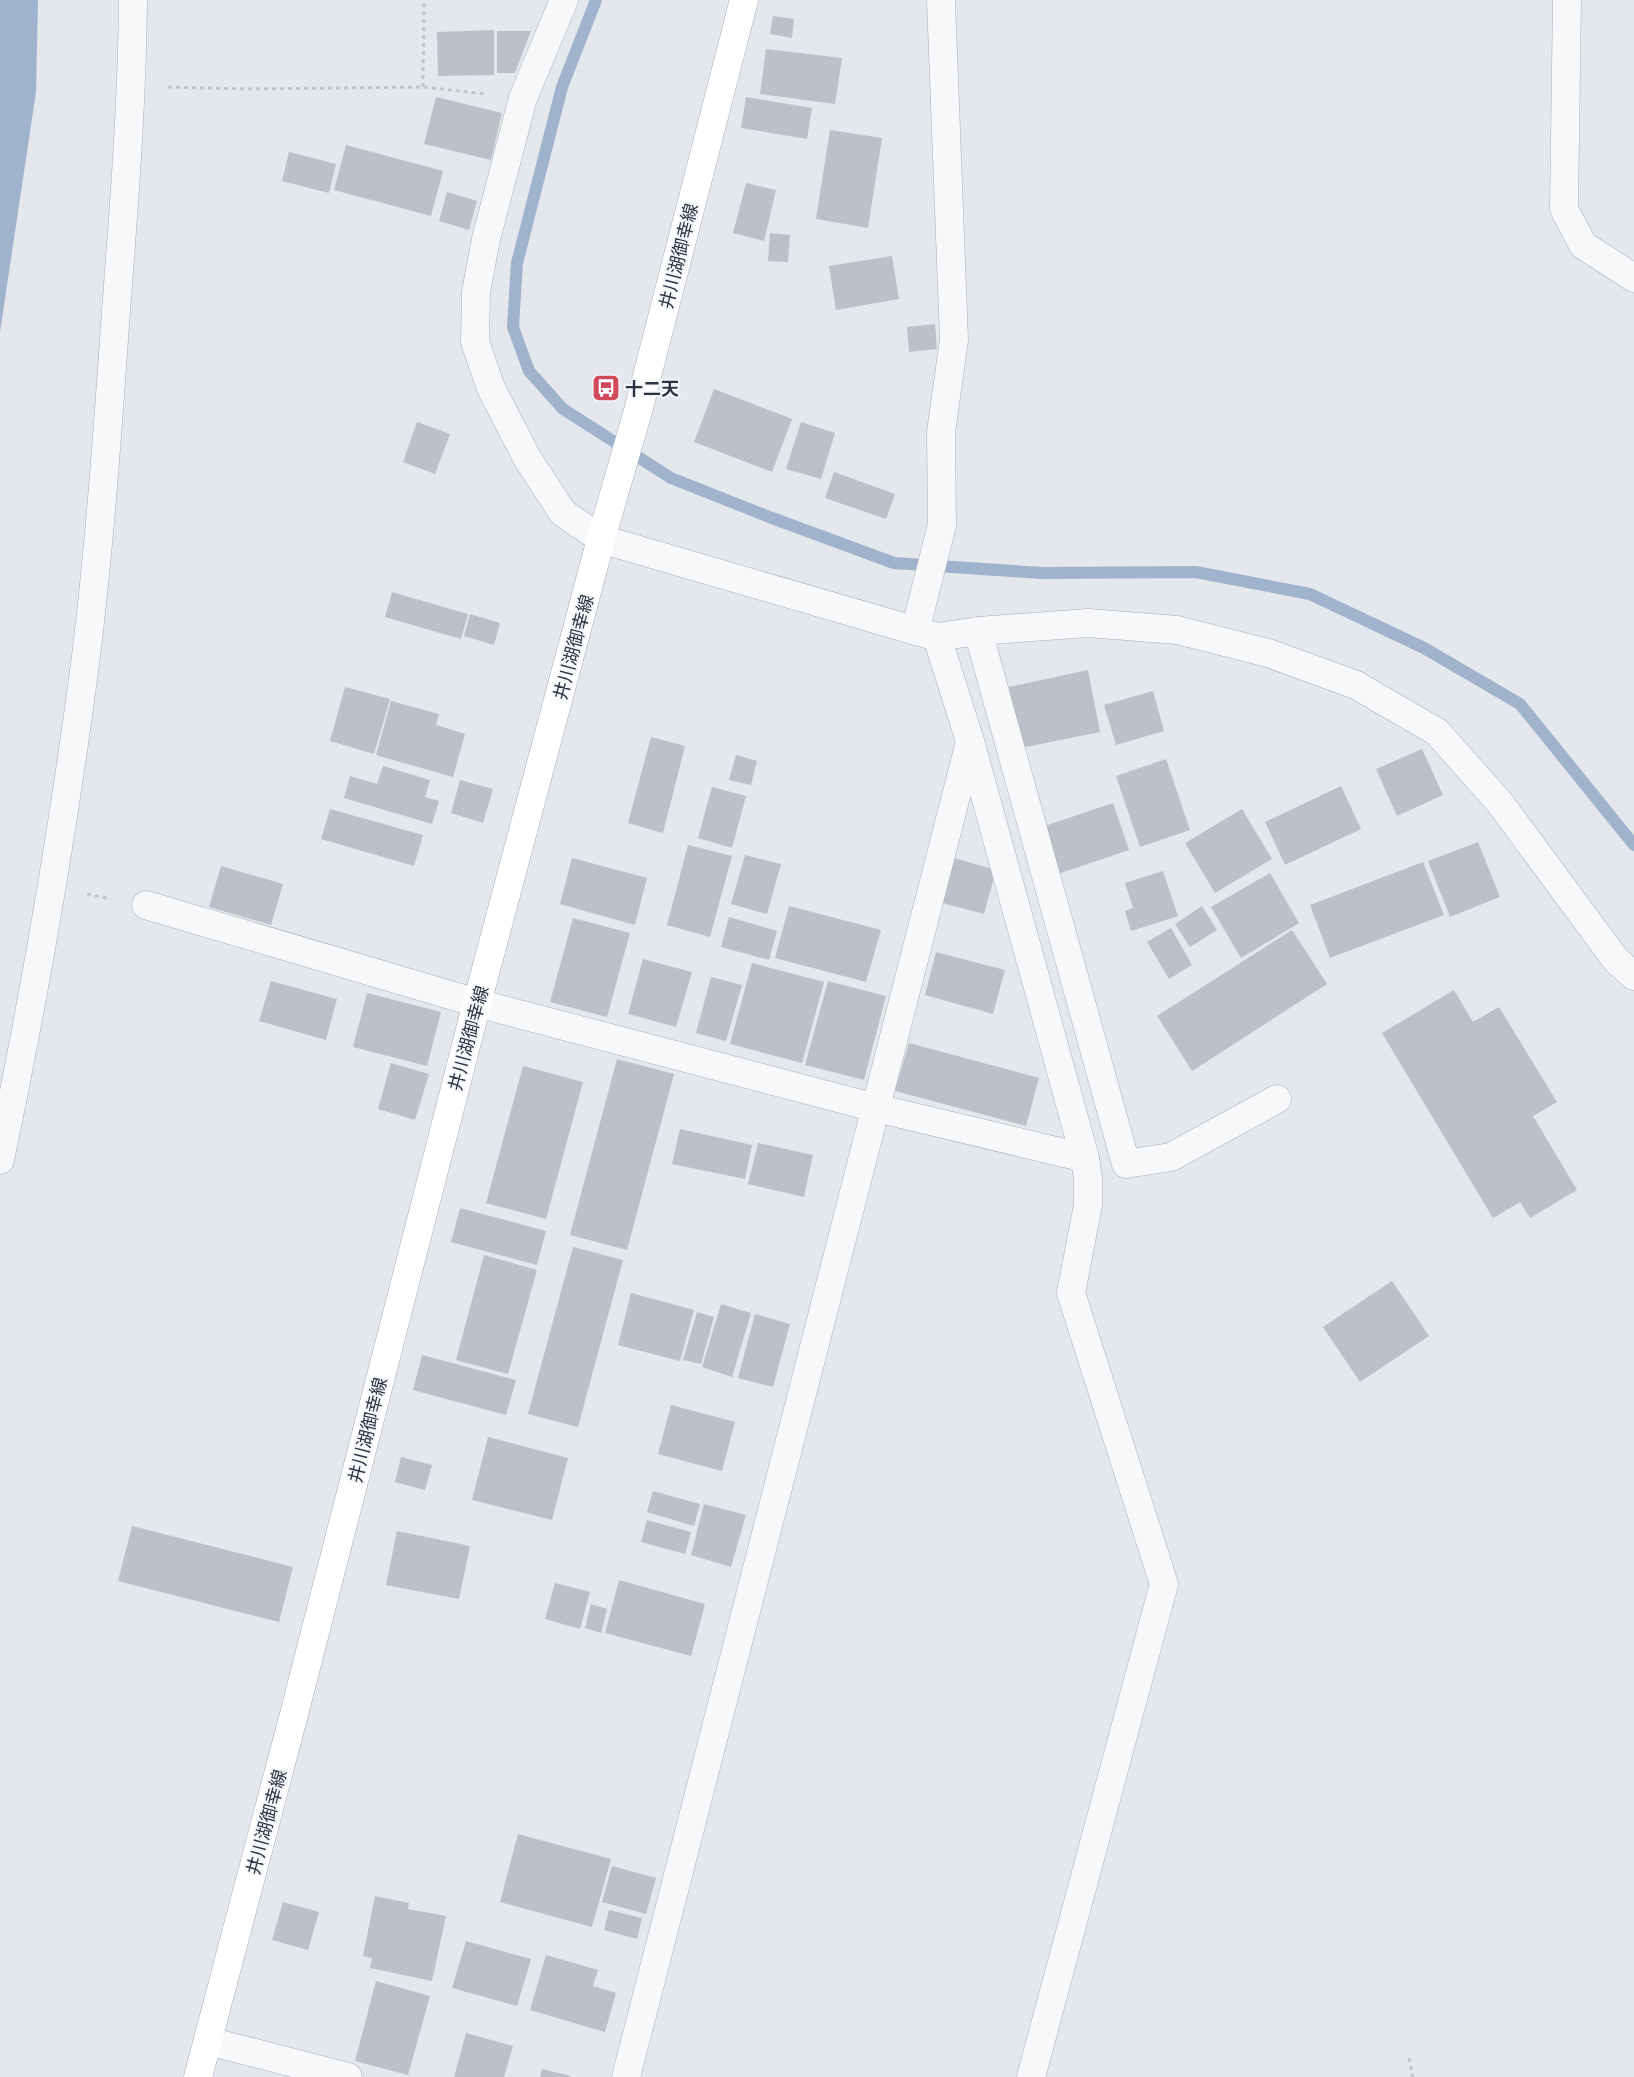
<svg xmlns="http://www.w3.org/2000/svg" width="1634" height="2077" font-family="'Noto Sans','Noto Sans JP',sans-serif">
	<rect width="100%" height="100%" fill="#e4e7ec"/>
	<path fill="#9fb4cc" d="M 0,0 L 38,0 L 36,92 L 0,332 Z"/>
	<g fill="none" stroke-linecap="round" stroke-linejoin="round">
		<path stroke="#9fb4cc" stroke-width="12" d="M 596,0 L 562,87 L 517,263 L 513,327 L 529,371 L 563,409 L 671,478 L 772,518 L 894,563 L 1042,573 L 1196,572 L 1310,594 L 1424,648 L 1520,704 L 1634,845"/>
	</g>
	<g fill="#bbc0ca">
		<path d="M 773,16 L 794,19 L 792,38 L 770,34 Z"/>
		<path d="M 494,30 L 494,75 L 438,76 L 437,32 Z"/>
		<path d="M 497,31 L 531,31 L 515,73 L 497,73 Z"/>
		<path d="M 766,49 L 842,58 L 835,104 L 760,94 Z"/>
		<path d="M 436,97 L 502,113 L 491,160 L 424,144 Z"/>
		<path d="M 746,97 L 812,108 L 807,139 L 741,128 Z"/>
		<path d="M 830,130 L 882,138 L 868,228 L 816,219 Z"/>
		<path d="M 346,145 L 443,171 L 431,216 L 334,190 Z"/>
		<path d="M 289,152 L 336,164 L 329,193 L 282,181 Z"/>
		<path d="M 746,183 L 776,190 L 764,241 L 733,233 Z"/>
		<path d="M 447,192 L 477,201 L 469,230 L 439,221 Z"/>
		<path d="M 770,233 L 790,235 L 788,262 L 768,261 Z"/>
		<path d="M 892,256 L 899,299 L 836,310 L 829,266 Z"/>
		<path d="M 935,324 L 937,349 L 909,352 L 907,327 Z"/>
		<path d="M 714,389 L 792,419 L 772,472 L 694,442 Z"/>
		<path d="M 417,422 L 450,434 L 435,474 L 403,462 Z"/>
		<path d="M 801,422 L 835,433 L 821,479 L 786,469 Z"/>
		<path d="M 834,472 L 895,494 L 886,519 L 825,498 Z"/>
		<path d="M 392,592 L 468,614 L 461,639 L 385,617 Z"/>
		<path d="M 470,614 L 500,623 L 494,645 L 464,636 Z"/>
		<path d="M 1088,670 L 1100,732 L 1021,748 L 1009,687 Z"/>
		<path d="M 345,687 L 390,699 L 374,754 L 330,741 Z"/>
		<path d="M 1153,691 L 1164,731 L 1116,745 L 1104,705 Z"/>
		<path d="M 391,701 L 439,714 L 436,725 L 465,734 L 453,777 L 376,755 Z"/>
		<path d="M 651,737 L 685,746 L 663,833 L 628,823 Z"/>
		<path d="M 1422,749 L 1443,795 L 1397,816 L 1376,769 Z"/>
		<path d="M 736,755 L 757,761 L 751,785 L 729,780 Z"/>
		<path d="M 1166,759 L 1190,830 L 1140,847 L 1116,776 Z"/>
		<path d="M 383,766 L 430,780 L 425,797 L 439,801 L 432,824 L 344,798 L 350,776 L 377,784 Z"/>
		<path d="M 460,780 L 493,789 L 483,823 L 451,813 Z"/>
		<path d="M 1341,786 L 1361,829 L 1285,865 L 1265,822 Z"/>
		<path d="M 712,787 L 746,796 L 732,848 L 698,838 Z"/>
		<path d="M 1113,803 L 1129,850 L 1058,874 L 1042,827 Z"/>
		<path d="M 330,809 L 423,835 L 414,866 L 321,839 Z"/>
		<path d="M 1242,809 L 1272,859 L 1215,893 L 1185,843 Z"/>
		<path d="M 1478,842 L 1500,897 L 1450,917 L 1428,861 Z"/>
		<path d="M 688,845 L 732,856 L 710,937 L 667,925 Z"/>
		<path d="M 745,855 L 781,864 L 767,914 L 731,904 Z"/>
		<path d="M 572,858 L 647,878 L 635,925 L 560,904 Z"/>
		<path d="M 954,858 L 996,870 L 984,914 L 942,903 Z"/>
		<path d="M 1423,862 L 1444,915 L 1330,958 L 1310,905 Z"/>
		<path d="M 221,866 L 283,884 L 271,925 L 209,907 Z"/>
		<path d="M 1163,871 L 1178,916 L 1131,931 L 1125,911 L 1133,908 L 1125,883 Z"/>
		<path d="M 1270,873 L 1299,923 L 1241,958 L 1211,907 Z"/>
		<path d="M 789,906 L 881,930 L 866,982 L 775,958 Z"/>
		<path d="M 1202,906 L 1217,930 L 1190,947 L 1175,924 Z"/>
		<path d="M 729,917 L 777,931 L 769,960 L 721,947 Z"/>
		<path d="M 573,918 L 630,933 L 607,1017 L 550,1002 Z"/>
		<path d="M 1171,928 L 1192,965 L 1169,979 L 1147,942 Z"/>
		<path d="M 1292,930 L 1327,984 L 1192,1071 L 1157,1016 Z"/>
		<path d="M 936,952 L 1005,970 L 993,1014 L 925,995 Z"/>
		<path d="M 643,959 L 692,972 L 676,1027 L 628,1014 Z"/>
		<path d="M 752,963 L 824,982 L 802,1063 L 730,1044 Z"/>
		<path d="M 711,977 L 742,985 L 726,1041 L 696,1033 Z"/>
		<path d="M 271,981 L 337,999 L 326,1040 L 259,1021 Z"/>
		<path d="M 828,981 L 886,996 L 864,1080 L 805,1065 Z"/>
		<path d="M 1454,990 L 1473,1022 L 1499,1007 L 1557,1102 L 1533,1116 L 1577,1190 L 1530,1218 L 1520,1202 L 1493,1218 L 1382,1033 Z"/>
		<path d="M 367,993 L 441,1012 L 427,1066 L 353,1047 Z"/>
		<path d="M 909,1043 L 1039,1078 L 1026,1126 L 895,1091 Z"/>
		<path d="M 617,1059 L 674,1074 L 627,1250 L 570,1235 Z"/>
		<path d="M 391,1063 L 429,1074 L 415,1120 L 378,1109 Z"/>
		<path d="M 523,1066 L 583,1082 L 546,1219 L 486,1203 Z"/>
		<path d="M 680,1129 L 752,1145 L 745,1179 L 672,1164 Z"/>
		<path d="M 758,1143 L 813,1155 L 804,1197 L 748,1184 Z"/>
		<path d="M 460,1208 L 546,1231 L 537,1265 L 451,1242 Z"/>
		<path d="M 573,1247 L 623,1260 L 578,1427 L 528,1414 Z"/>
		<path d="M 484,1255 L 537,1270 L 508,1374 L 456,1360 Z"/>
		<path d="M 1392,1281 L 1429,1336 L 1360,1382 L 1323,1327 Z"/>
		<path d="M 631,1293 L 694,1310 L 680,1361 L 618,1345 Z"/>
		<path d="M 721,1304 L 751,1313 L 732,1377 L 702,1367 Z"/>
		<path d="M 697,1312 L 714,1317 L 701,1364 L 683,1360 Z"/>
		<path d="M 755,1314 L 790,1324 L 773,1387 L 738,1378 Z"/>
		<path d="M 422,1355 L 516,1380 L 506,1415 L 413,1390 Z"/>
		<path d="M 671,1405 L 735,1422 L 722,1471 L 658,1454 Z"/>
		<path d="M 488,1437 L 568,1458 L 552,1520 L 472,1500 Z"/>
		<path d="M 401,1457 L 432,1465 L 425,1490 L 395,1482 Z"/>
		<path d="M 653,1491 L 700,1504 L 694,1526 L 647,1512 Z"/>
		<path d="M 704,1504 L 746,1515 L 731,1567 L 691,1555 Z"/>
		<path d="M 647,1520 L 691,1532 L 685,1554 L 641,1542 Z"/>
		<path d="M 132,1526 L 293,1567 L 279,1622 L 118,1581 Z"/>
		<path d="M 397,1531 L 470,1546 L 459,1599 L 386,1585 Z"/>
		<path d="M 619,1580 L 705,1604 L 691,1656 L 605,1633 Z"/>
		<path d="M 555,1583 L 590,1592 L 580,1629 L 545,1619 Z"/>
		<path d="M 591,1604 L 607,1609 L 601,1633 L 585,1628 Z"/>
		<path d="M 518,1834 L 611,1859 L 592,1927 L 500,1902 Z"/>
		<path d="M 612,1866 L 656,1878 L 646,1914 L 602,1902 Z"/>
		<path d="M 375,1896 L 409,1903 L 408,1909 L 446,1916 L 432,1981 L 370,1968 L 372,1958 L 363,1956 Z"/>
		<path d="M 283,1902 L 319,1912 L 308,1950 L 272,1940 Z"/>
		<path d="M 609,1910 L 642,1918 L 637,1939 L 604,1930 Z"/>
		<path d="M 466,1941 L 531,1959 L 517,2006 L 452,1988 Z"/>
		<path d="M 546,1955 L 598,1970 L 593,1986 L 616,1993 L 605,2032 L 530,2010 Z"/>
		<path d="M 376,1981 L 430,1996 L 408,2075 L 355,2061 Z"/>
		<path d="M 466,2033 L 513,2046 L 504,2077 L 454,2077 Z"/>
		<path d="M 542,2069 L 571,2076 L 570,2077 L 540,2077 Z"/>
	</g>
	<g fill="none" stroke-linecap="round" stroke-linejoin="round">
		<defs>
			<g id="minor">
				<path d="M 564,0 L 523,98 L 486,239 L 476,292 L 475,342 L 491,388 L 527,458 L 563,513 L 601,539 L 937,637 L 978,631 L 1088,623 L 1177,630 L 1268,653 L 1356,685 L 1437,732 L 1500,803 L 1616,960 L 1634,976"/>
				<path d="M 1567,0 L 1564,209 L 1583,245 L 1634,278"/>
				<path d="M 915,631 L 942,525 L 941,432 L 954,340 L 941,0"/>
				<path d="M 978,631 L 1126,1164 L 1171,1157 L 1277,1099"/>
				<path d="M 937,637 L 970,741 L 1085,1158 L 1088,1178 L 1088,1205 L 1071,1293 L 1164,1584 L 1031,2077"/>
				<path d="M 146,905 L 477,1003 L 876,1108 L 1085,1158"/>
				<path d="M 0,1160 C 35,993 64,826 86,656 C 100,542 108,426 116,311 C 124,207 132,104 133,0"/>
				<path d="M 208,2041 L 348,2077"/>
				<path d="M 626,2077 L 970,742"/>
			</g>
			<path id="major" d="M 198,2077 L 293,1718 L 477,1003 L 601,539 L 638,411 L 744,0"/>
		</defs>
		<use href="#minor" stroke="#a9aeb7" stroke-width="29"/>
		<use href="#major" stroke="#a3abb8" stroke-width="29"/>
		<g stroke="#c2c5cb" stroke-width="3" stroke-dasharray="4 4" stroke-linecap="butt">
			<path d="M 168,87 L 247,89 L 423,87 L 486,94"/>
			<path d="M 423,87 L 424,0"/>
			<path d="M 87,894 L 111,899"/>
			<path d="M 1409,2058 L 1413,2077"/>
		</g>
		<use href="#minor" stroke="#f7f8fa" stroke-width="28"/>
		<use href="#major" stroke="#fff" stroke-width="28"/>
	</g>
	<defs>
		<symbol id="bus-square" viewBox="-11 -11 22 22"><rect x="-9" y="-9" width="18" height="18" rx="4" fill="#d1495b" stroke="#f4f6f9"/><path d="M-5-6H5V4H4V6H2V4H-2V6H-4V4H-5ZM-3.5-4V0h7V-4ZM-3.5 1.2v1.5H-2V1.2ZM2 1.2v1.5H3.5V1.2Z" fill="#fff"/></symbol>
	</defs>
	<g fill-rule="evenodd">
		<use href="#bus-square" x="590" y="372" width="32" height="32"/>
	</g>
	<g text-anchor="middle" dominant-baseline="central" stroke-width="4" stroke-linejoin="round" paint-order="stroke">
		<g font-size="18" fill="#2b3445" stroke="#f4f6f9">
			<text transform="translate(678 256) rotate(-76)">井川湖御幸線</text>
			<text transform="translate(573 647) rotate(-75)">井川湖御幸線</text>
			<text transform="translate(468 1038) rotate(-75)">井川湖御幸線</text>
			<text transform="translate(367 1430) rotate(-76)">井川湖御幸線</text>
			<text transform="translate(266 1822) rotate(-75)">井川湖御幸線</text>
		</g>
		<g font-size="18" font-weight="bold" fill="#2b3445" stroke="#f4f6f9" text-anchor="start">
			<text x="625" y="388">十二天</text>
		</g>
	</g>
</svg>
